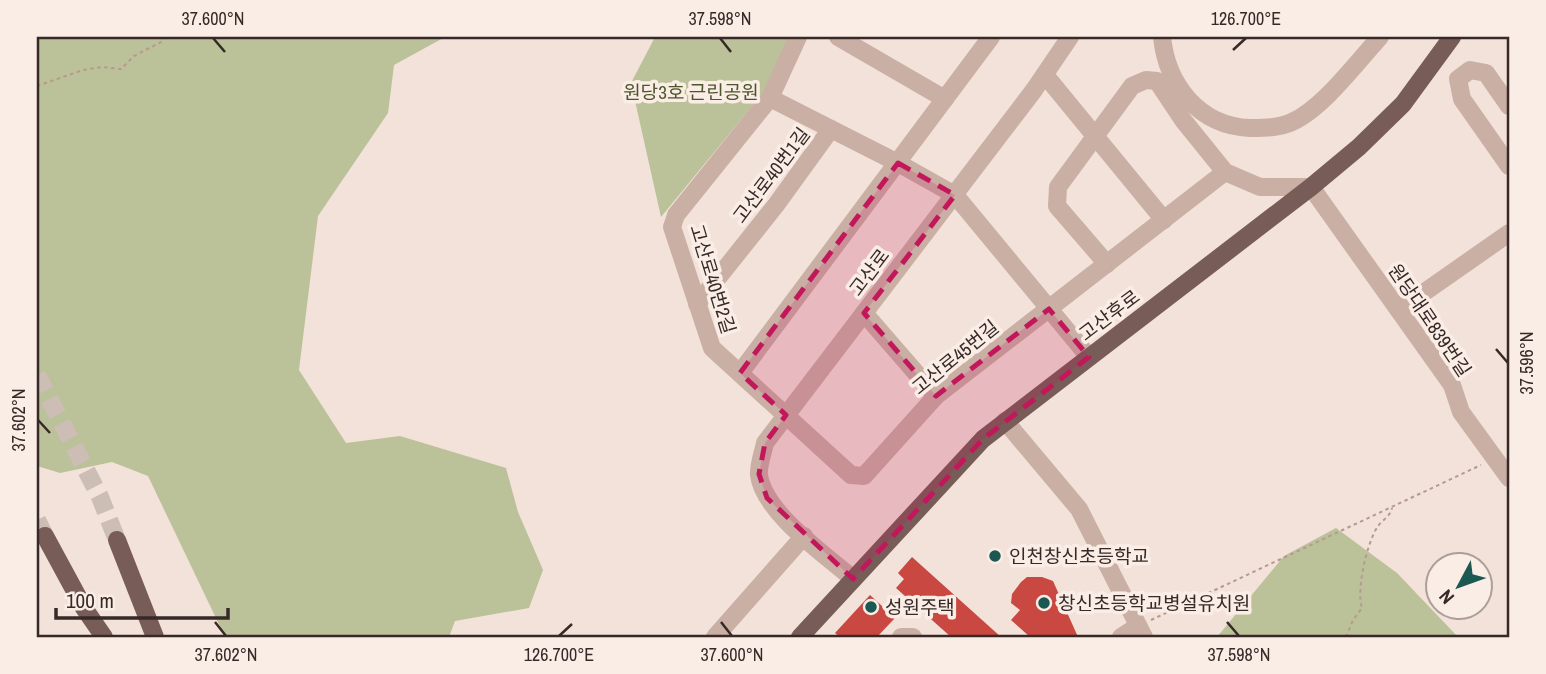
<svg xmlns="http://www.w3.org/2000/svg" width="1546" height="674" font-family="'Archivo Narrow','Noto Sans KR',sans-serif">
	<rect width="100%" height="100%" fill="#f2e2d9"/>
	<g fill="#bbc199">
		<path d="M 37,37 L 445,37 L 394,65 L 388,113 L 318,216 L 299,370 L 346,443 L 400,436 L 506,468 L 518,512 L 543,570 L 529,608 L 455,621 L 449,637 L 225,637 L 148,476 L 112,462 L 60,473 L 37,466 Z"/>
		<path d="M 655,37 L 792,37 L 762,94 L 661,217 L 631,83 Z"/>
		<path d="M 1336,528 L 1397,573 L 1458,637 L 1217,637 L 1284,556 Z"/>
	</g>
	<g fill="#c94841">
		<path d="M 912,557 L 1001,637 L 951,637 L 896,588 L 904,579 L 898,573 Z"/>
		<path d="M 1027,577 L 1042,577 L 1053,581 L 1078,637 L 1030,637 L 1011,620 L 1020,610 L 1011,603 L 1012,594 L 1021,582 Z"/>
		<path d="M 870,595 L 895,618 L 877,637 L 840,637 L 835,633 Z"/>
	</g>
	<g fill="none" stroke-linecap="round" stroke-linejoin="round">
		<g stroke="#ccbdb5" stroke-width="18" stroke-dasharray="18 9" stroke-linecap="butt">
			<path d="M 37,375 L 100,497 L 117,540"/>
			<path d="M 37,520 L 45,536"/>
		</g>
		<g stroke="#b6998f" stroke-width="2" stroke-dasharray="3.5 3.5" stroke-linecap="butt">
			<path d="M 37,86 L 83,70 L 102,67 L 121,69 L 134,56 L 161,42 L 166,37"/>
			<path d="M 1151,620 L 1481,465"/>
			<path d="M 1346,637 L 1353,620 L 1362,608 C 1356,590 1367,542 1378,526 C 1383,519 1390,517 1392,508"/>
		</g>
		<g stroke="#caafa5" stroke-width="18">
			<path d="M 798,37 L 770,98 L 676,215 L 672,227 L 712,348 L 851,475 L 864,476 L 936,396 L 1225,172"/>
			<path d="M 838,37 L 945,99"/>
			<path d="M 1162,37 C 1167,85 1199,126 1250,128 C 1264,128 1279,128 1292,122 C 1323,108 1357,62 1380,37"/>
			<path d="M 1045,75 L 1164,220"/>
			<path d="M 770,98 L 898,163 L 955,195 L 1089,357"/>
			<path d="M 1509,106 L 1486,73 L 1470,70 L 1458,79 L 1462,99 L 1509,166"/>
			<path d="M 1107,264 L 1057,206 L 1058,187 L 1132,86 L 1146,80 L 1157,81 L 1183,120 L 1225,172 L 1260,187 L 1311,187 L 1452,385 L 1461,412 L 1509,478"/>
			<path d="M 697,304 L 776,205 L 831,129"/>
			<path d="M 1399,310 L 1509,233"/>
			<path d="M 864,313 L 936,396"/>
			<path d="M 740,373 L 991,37"/>
			<path d="M 1005,421 L 1079,509 L 1144,637"/>
			<path d="M 853,579 C 826,555 764,513 759,475 C 758,466 763,453 765,443 L 1034,90 L 1070,37"/>
			<path d="M 715,637 L 804,536"/>
			<path d="M 901,637 L 913,637"/>
			<path d="M 1121,637 L 1138,626"/>
		</g>
		<g stroke="#785c57" stroke-width="18">
			<path d="M 45,536 L 84,608 L 104,637"/>
			<path d="M 117,540 L 155,637"/>
			<path d="M 800,637 L 983,439 L 1311,187 L 1359,147 L 1403,104 L 1452,37"/>
		</g>
	</g>
	<path fill="#c2185b" fill-opacity="0.2" stroke="#c2185b" stroke-width="5" stroke-dasharray="14 9" stroke-linejoin="round" d="M 898,163 L 955,195 L 864,313 L 936,396 L 1049,309 L 1089,357 L 983,439 L 853,579 L 767,498 L 759,474 L 765,443 L 786,415 L 740,373 Z"/>
	<path fill="none" stroke="#362927" stroke-width="2.5" d="M 213,38 L 225,52M 720,38 L 731,52M 1233,50 L 1246,38M 1496,349 L 1508,363M 38,420 L 50,433M 215,622 L 226,636M 721,622 L 732,636M 1227,622 L 1239,636M 559,636 L 572,624"/>
	<g fill="#1b5851" stroke="#faede6" stroke-width="2.5">
		<circle cx="995" cy="556" r="7"/>
		<circle cx="1044" cy="603" r="7"/>
		<circle cx="871" cy="607" r="7"/>
	</g>
	<g text-anchor="middle" dominant-baseline="central" stroke-width="7" stroke-linejoin="round" paint-order="stroke">
		<g font-size="19" fill="#4d552a" stroke="#faede6">
			<text x="691" y="92">원당3호 근린공원</text>
		</g>
		<g font-size="19" fill="#362927" stroke="#faede6">
			<text transform="translate(771 175) rotate(-53)">고산로40번1길</text>
			<text transform="translate(869 272) rotate(-53)">고산로</text>
			<text transform="translate(713 279) rotate(73)">고산로40번2길</text>
			<text transform="translate(1109 315) rotate(-37)">고산후로</text>
			<text transform="translate(1430 320) rotate(56)">원당대로839번길</text>
			<text transform="translate(955 357) rotate(-39)">고산로45번길</text>
		</g>
		<g font-size="19" fill="#362927" stroke="#faede6" text-anchor="start">
			<text x="1009" y="556">인천창신초등학교</text>
			<text x="1058" y="603">창신초등학교병설유치원</text>
			<text x="885" y="607">성원주택</text>
		</g>
	</g>
	<rect width="1546" height="674" fill="none" stroke="#faede6" stroke-width="77"/>
	<g transform="translate(1459 586) rotate(229)"><circle r="33" fill="#faede6" stroke="#ac9f9a" stroke-width="2"/>
	<path d="M0-5L12 26L0 18L-12 26Z" fill="#1b5851"/>
	<text y="-10" font-size="19" font-weight="bold" text-anchor="middle" fill="#362927">N</text>
	</g>
	<path d="M56 608v10h172v-10" fill="none" stroke="#362927" stroke-width="3.5"/>
	<text x="66" y="608" font-size="21" fill="#362927" stroke="#faede6" stroke-width="5" paint-order="stroke">100 m</text>
	<rect x="38" y="38" width="1470" height="598" fill="none" stroke="#362927" stroke-width="2.5"/>
	<g font-size="18" text-anchor="middle" fill="#362927">
		<text x="213" y="25">37.600°N</text>
		<text x="720" y="25">37.598°N</text>
		<text x="1246" y="25">126.700°E</text>
		<text transform="translate(1527 363) rotate(-90)" y="6">37.596°N</text>
		<text transform="translate(19 420) rotate(-90)" y="6">37.602°N</text>
		<text x="226" y="661">37.602°N</text>
		<text x="559" y="661">126.700°E</text>
		<text x="732" y="661">37.600°N</text>
		<text x="1239" y="661">37.598°N</text>
	</g>
</svg>
